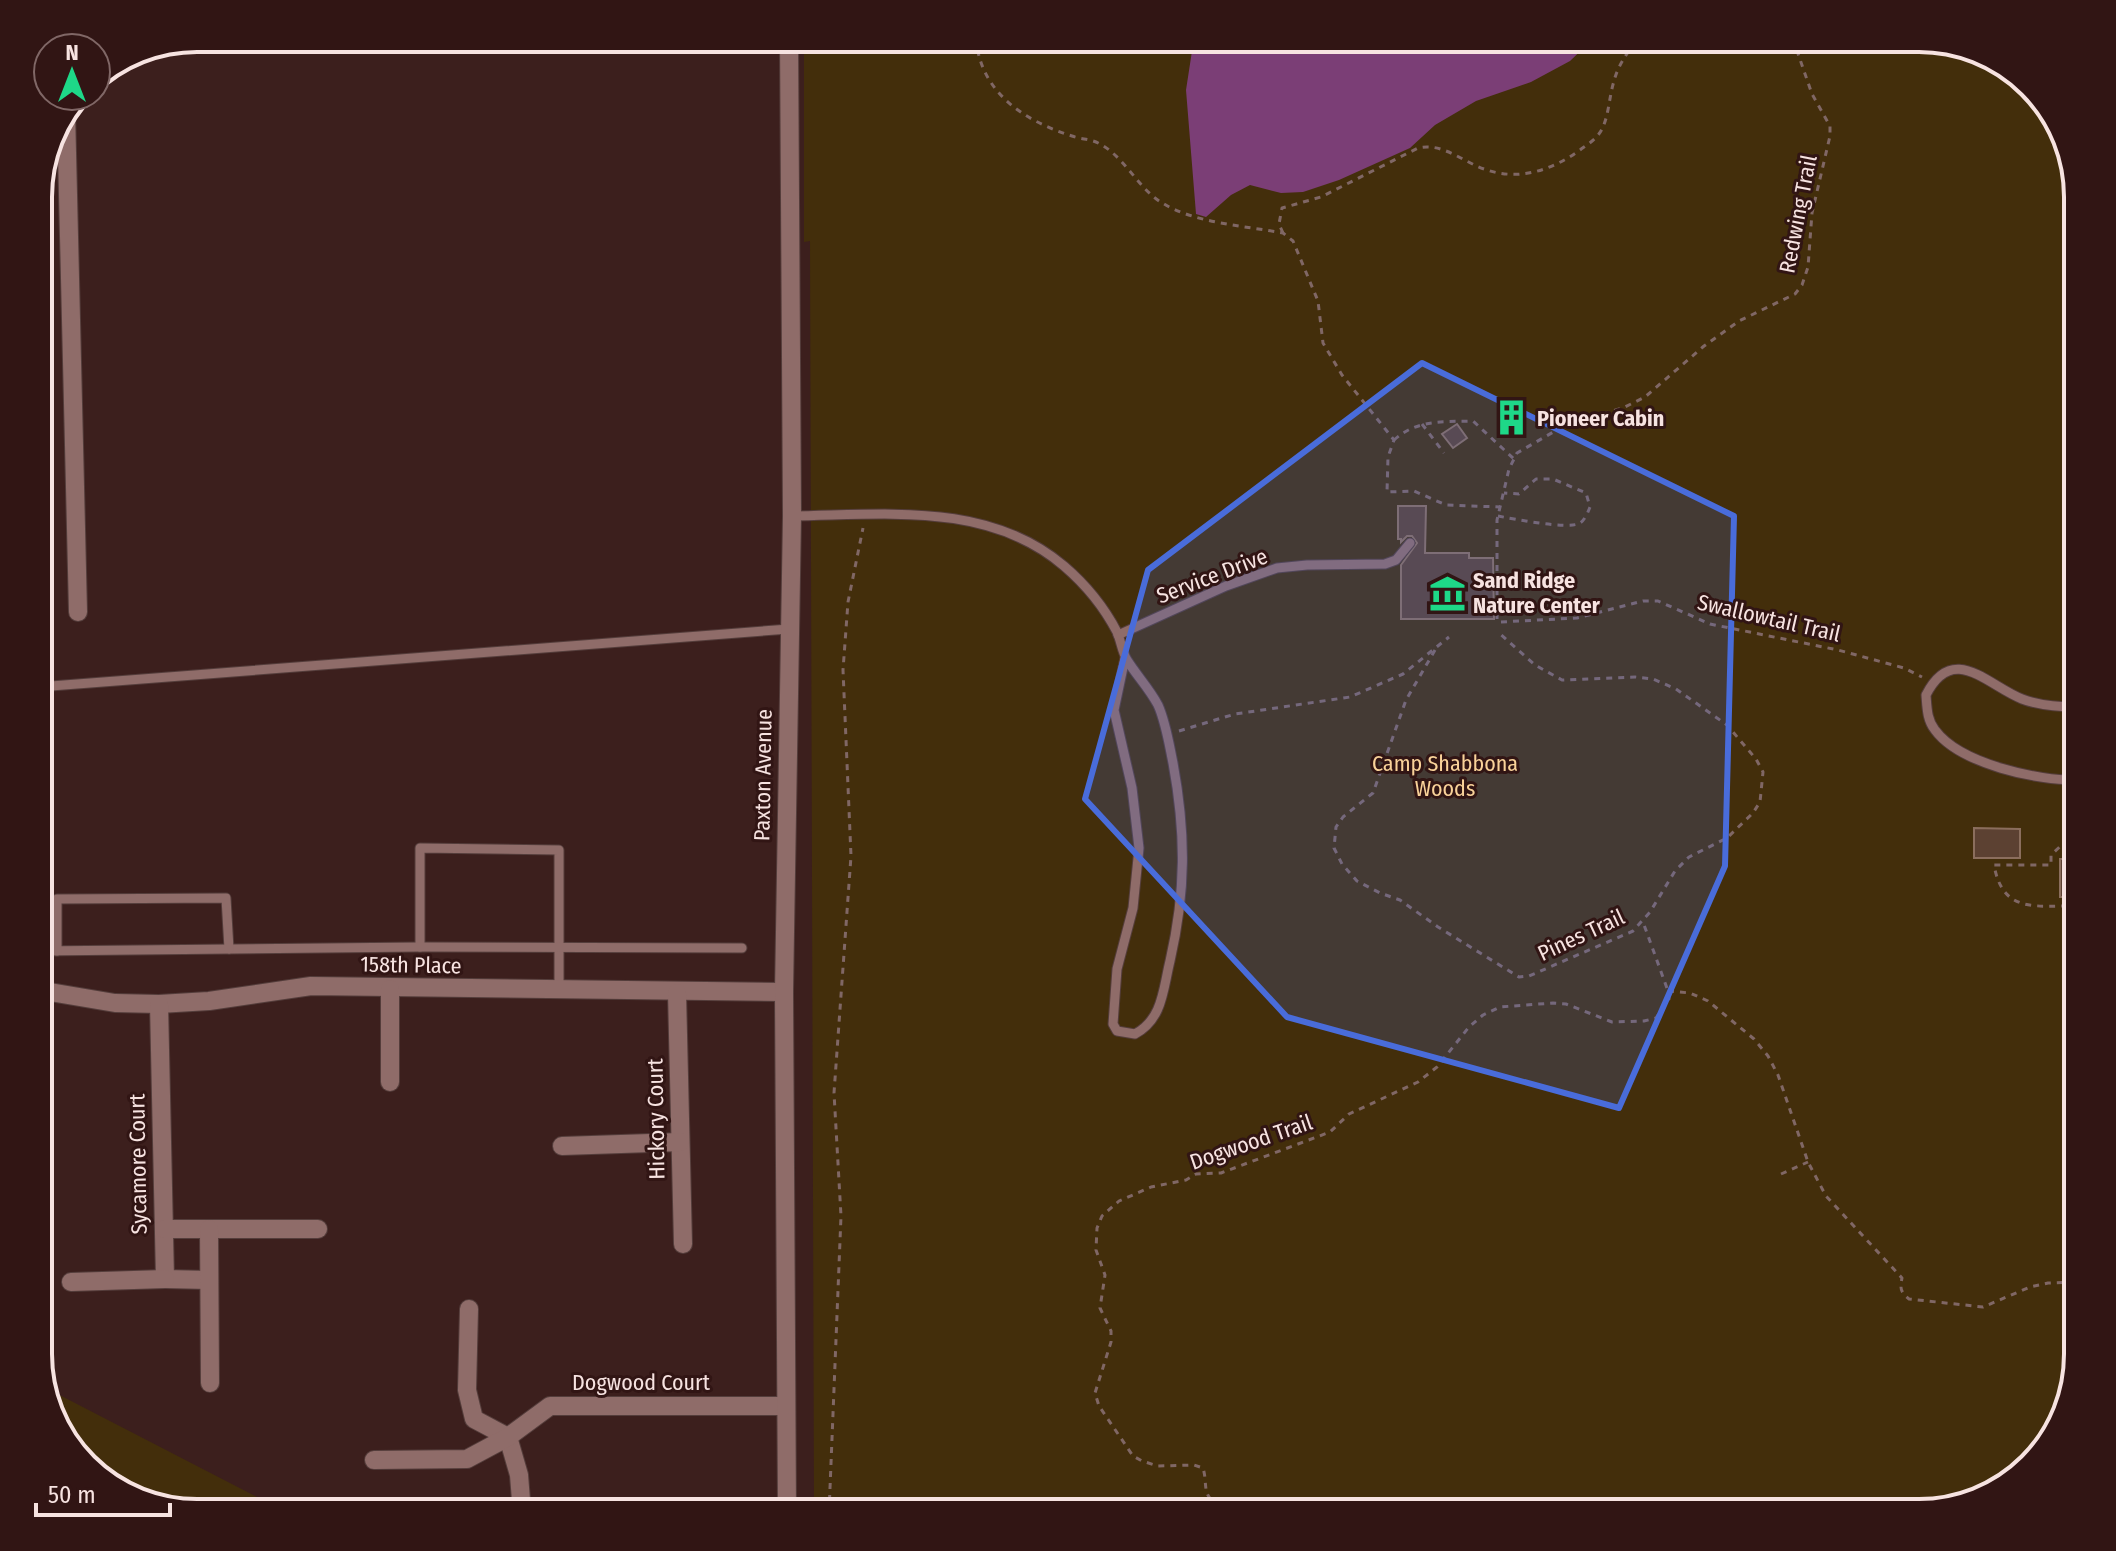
<svg xmlns="http://www.w3.org/2000/svg" width="2116" height="1551" font-family="'Fira Sans Condensed',sans-serif">
	<rect width="100%" height="100%" fill="#3c1f1d"/>
	<g fill="#432e0b">
		<path d="M 804,38 L 1920,38 L 2016,71 L 2061,126 L 2078,196 L 2078,1355 L 2045,1451 L 1990,1496 L 1919,1513 L 814,1513 L 810,241 L 804,242 Z"/>
		<path d="M 44,1387 L 288,1513 L 196,1513 L 100,1480 L 55,1425 Z"/>
	</g>
	<path fill="#7b3e76" d="M 1198,38 L 1594,38 L 1570,61 L 1531,82 L 1476,101 L 1435,125 L 1410,148 L 1339,180 L 1303,192 L 1281,193 L 1250,185 L 1231,195 L 1206,217 L 1196,214 L 1186,90 L 1192,51 Z"/>
	<g fill="#5c4132" stroke="#8b6e5d" stroke-width="2">
		<path d="M 1502,409 L 1521,409 L 1520,427 L 1502,427 Z"/>
		<path d="M 1457,424 L 1467,438 L 1453,448 L 1442,434 Z"/>
		<path d="M 1398,506 L 1426,506 L 1425,553 L 1469,553 L 1469,558 L 1493,558 L 1494,619 L 1401,619 L 1401,565 L 1417,543 L 1412,536 L 1407,536 L 1401,542 L 1401,539 L 1398,539 Z"/>
		<path d="M 1974,828 L 2020,829 L 2020,858 L 1974,858 Z"/>
		<rect x="2060" y="859" width="18" height="38"/>
	</g>
	<g fill="none" stroke-linecap="round" stroke-linejoin="round">
		<defs>
			<g id="lane">
				<path d="M 792,516 C 885,515 988,501 1064,566 C 1085,584 1104,607 1117,632 C 1121,641 1122,652 1127,660 C 1137,676 1149,688 1158,705 C 1166,723 1169,744 1173,763 C 1186,834 1186,891 1170,961 C 1163,989 1163,1019 1135,1034 L 1117,1031 L 1113,1024 L 1117,969 L 1133,908 L 1139,848 L 1132,788 L 1114,710 L 1125,658"/>
				<path d="M 1118,635 L 1226,586 L 1277,568 L 1307,565 L 1385,564 L 1396,560 L 1410,543"/>
				<path d="M 38,687 L 789,629"/>
				<path d="M 2078,707 C 2059,707 2040,706 2022,699 C 1987,685 1953,642 1926,695 C 1927,708 1927,720 1935,730 C 1960,764 2038,781 2078,780"/>
				<path d="M 420,947 L 420,848 L 559,850 L 559,991"/>
				<path d="M 38,951 L 420,947 L 742,948"/>
				<path d="M 57,951 L 57,899 L 226,898 L 229,949"/>
			</g>
			<g id="street">
				<path d="M 66,111 L 78,612"/>
				<path d="M 38,990 L 115,1003 L 159,1004 L 209,1001 L 311,986 L 784,992"/>
				<path d="M 677,993 L 683,1244"/>
				<path d="M 159,1004 L 165,1279 L 209,1280"/>
				<path d="M 390,1082 L 390,989"/>
				<path d="M 562,1146 L 680,1142"/>
				<path d="M 164,1229 L 318,1229"/>
				<path d="M 209,1229 L 210,1383"/>
				<path d="M 71,1282 L 165,1279"/>
				<path d="M 469,1309 L 467,1390 L 474,1419 L 508,1437 L 519,1475 L 522,1513"/>
				<path d="M 374,1460 L 467,1459 L 508,1437 L 550,1406 L 786,1406"/>
				<path d="M 787,1513 L 784,992 L 792,516 L 789,38"/>
			</g>
		</defs>
		<use href="#lane" stroke="#543d3b" stroke-width="11"/>
		<use href="#street" stroke="#543d3b" stroke-width="20"/>
		<g stroke="#806765" stroke-width="3" stroke-dasharray="6 6" stroke-linecap="butt">
			<path d="M 976,38 C 980,92 1024,121 1072,136 C 1080,139 1089,139 1096,142 C 1125,155 1137,189 1164,204 C 1195,223 1246,226 1283,233 L 1293,241 L 1318,301 L 1323,343 L 1342,375 L 1394,440 L 1388,457 L 1387,492 L 1414,491 L 1446,505 L 1500,507"/>
			<path d="M 1283,233 L 1279,224 L 1282,208 L 1321,197 L 1418,148 C 1443,142 1464,163 1487,170 C 1520,181 1552,170 1580,150 C 1588,144 1597,139 1602,129 C 1609,115 1609,97 1614,81 C 1618,65 1628,52 1638,38"/>
			<path d="M 1422,424 L 1444,453"/>
			<path d="M 1394,440 C 1417,419 1444,422 1473,421 L 1514,459"/>
			<path d="M 1498,516 C 1514,519 1569,530 1580,523 C 1585,520 1588,512 1590,507 L 1586,493 L 1553,479 L 1536,479 L 1519,494 L 1504,493"/>
			<path d="M 1497,619 L 1497,520 L 1509,469 L 1517,453 L 1562,427 L 1625,407 L 1645,397 L 1704,346 L 1739,321 L 1795,294 L 1802,285 L 1808,267 L 1812,213 L 1830,136 L 1830,126 L 1812,94 L 1795,45 L 1790,38"/>
			<path d="M 1501,622 L 1577,618 L 1643,601 L 1658,601 L 1710,624 L 1838,650 L 1904,668 L 1922,677"/>
			<path d="M 1435,650 L 1406,700 L 1373,793 L 1343,817 L 1336,827 L 1334,848 L 1342,864 L 1357,881 L 1380,893 L 1400,900 L 1438,927 L 1519,977 L 1529,976 L 1633,931 L 1650,912 L 1675,871 L 1689,857 L 1727,838 L 1753,813 L 1760,802 L 1763,772 L 1756,759 L 1727,725 L 1676,689 L 1653,679 L 1635,677 L 1562,680 L 1535,665 L 1499,633"/>
			<path d="M 1179,731 L 1235,714 L 1350,697 L 1403,674 L 1449,637"/>
			<path d="M 2066,794 L 2068,839 L 2078,844"/>
			<path d="M 2068,839 L 2051,855 L 2051,865 L 1994,865 C 2003,915 2037,905 2078,906"/>
			<path d="M 1668,991 L 1690,993 L 1708,1001 L 1754,1039 L 1768,1056 L 1778,1075 L 1808,1162 L 1826,1196 L 1902,1278 C 1900,1288 1900,1292 1909,1299 L 1983,1307 L 2030,1287 L 2048,1283 L 2078,1282"/>
			<path d="M 1781,1174 L 1808,1162"/>
			<path d="M 829,1513 L 841,1216 L 834,1093 L 851,856 L 843,670 L 848,602 L 863,528"/>
			<path d="M 1304,1513 L 1283,1505 L 1218,1504 C 1201,1496 1208,1484 1203,1468 L 1194,1465 L 1158,1466 L 1142,1461 L 1133,1456 L 1099,1406 L 1095,1393 L 1111,1342 L 1111,1331 L 1100,1308 L 1105,1275 L 1096,1250 L 1097,1228 L 1102,1216 L 1119,1201 L 1151,1187 L 1186,1180 L 1196,1174 L 1221,1173 L 1330,1132 L 1349,1114 L 1418,1082 L 1437,1067 L 1469,1027 L 1483,1015 L 1500,1007 L 1553,1003 L 1566,1004 L 1612,1022 L 1644,1021 L 1656,1018 L 1669,999 L 1668,991 L 1643,922"/>
		</g>
		<use href="#lane" stroke="#8f6c69" stroke-width="9"/>
		<use href="#street" stroke="#8f6c69" stroke-width="18"/>
	</g>
	<path fill="#496cda" fill-opacity="0.2" stroke="#496cda" stroke-width="6" stroke-linejoin="round" d="M 1422,363 L 1734,516 L 1725,866 L 1619,1108 L 1287,1017 L 1085,799 L 1148,570 Z"/>
	<defs>
		<symbol id="building-bare" viewBox="-9 -9 18 18"><path d="M-4-6H4V6H1V3H-1V6H-4ZM-2.5-4.3h1.7v1.8h-1.7ZM.8-4.3h1.7v1.8H.8ZM-2.5-1h1.7V.8h-1.7ZM.8-1h1.7V.8H.8Z" fill="#1ed888" stroke="#311514" stroke-width="2.5" paint-order="stroke"/></symbol>
		<symbol id="museum-bare" viewBox="-9 -9 18 18"><path d="M0-6L6-3V-2H-6V-3ZM-5-1h2V3h-2ZM-1-1h2V3h-2ZM3-1h2V3H3ZM-6 4H6V6H-6Z" fill="#1ed888" stroke="#311514" stroke-width="2.5" paint-order="stroke"/></symbol>
	</defs>
	<g fill-rule="evenodd">
		<use href="#building-bare" x="1486" y="392" width="51" height="51"/>
		<use href="#museum-bare" x="1422" y="568" width="51" height="51"/>
	</g>
	<g text-anchor="middle" dominant-baseline="central" stroke-width="6" stroke-linejoin="round" paint-order="stroke">
		<g font-size="22" fill="#f7e3e1" stroke="#311514">
			<text transform="translate(1798 214) rotate(-79)">Redwing Trail</text>
			<text transform="translate(1212 576) rotate(-21)">Service Drive</text>
			<text transform="translate(1769 618) rotate(13)">Swallowtail Trail</text>
			<text transform="translate(763 775) rotate(-89)">Paxton Avenue</text>
			<text transform="translate(1581 935) rotate(-25)">Pines Trail</text>
			<text transform="translate(411 965) rotate(1)">158th Place</text>
			<text transform="translate(656 1119) rotate(-91)">Hickory Court</text>
			<text transform="translate(1251 1142) rotate(-19)">Dogwood Trail</text>
			<text transform="translate(138 1164) rotate(-91)">Sycamore Court</text>
			<text x="641" y="1382">Dogwood Court</text>
		</g>
		<g font-size="22" font-weight="bold" fill="#f7e3e1" stroke="#311514" text-anchor="start">
			<text x="1537" y="418">Pioneer Cabin</text>
			<text x="1473" y="580">Sand Ridge<tspan x="1473" dy="25">Nature Center</tspan></text>
		</g>
		<g font-size="22" fill="#f9d299" stroke="#311514">
			<text x="1445" y="763">Camp Shabbona<tspan x="1445" dy="25">Woods</tspan></text>
		</g>
	</g>
	<path d="M0 0H2116V1551H0ZM197 52H1919A145 145 0 0 1 2064 197V1354A145 145 0 0 1 1919 1499H197A145 145 0 0 1 52 1354V197A145 145 0 0 1 197 52Z" fill="#311514" fill-rule="evenodd"/>
	<path fill="none" stroke="#f7e3e1" stroke-width="4" d="M197 52H1919A145 145 0 0 1 2064 197V1354A145 145 0 0 1 1919 1499H197A145 145 0 0 1 52 1354V197A145 145 0 0 1 197 52Z"/>
	<g transform="translate(72 72)"><circle r="38" fill="#311514" stroke="#806766" stroke-width="2"/>
	<path d="M0-6L14 30L0 20L-14 30Z" fill="#1ed888"/>
	<text y="-12" font-size="22" font-weight="bold" text-anchor="middle" fill="#f7e3e1">N</text>
	</g>
	<path d="M36 1503v12h134v-12" fill="none" stroke="#f7e3e1" stroke-width="4"/>
	<text x="48" y="1503" font-size="24" fill="#f7e3e1" stroke="#311514" stroke-width="6" paint-order="stroke">50 m</text>
</svg>
